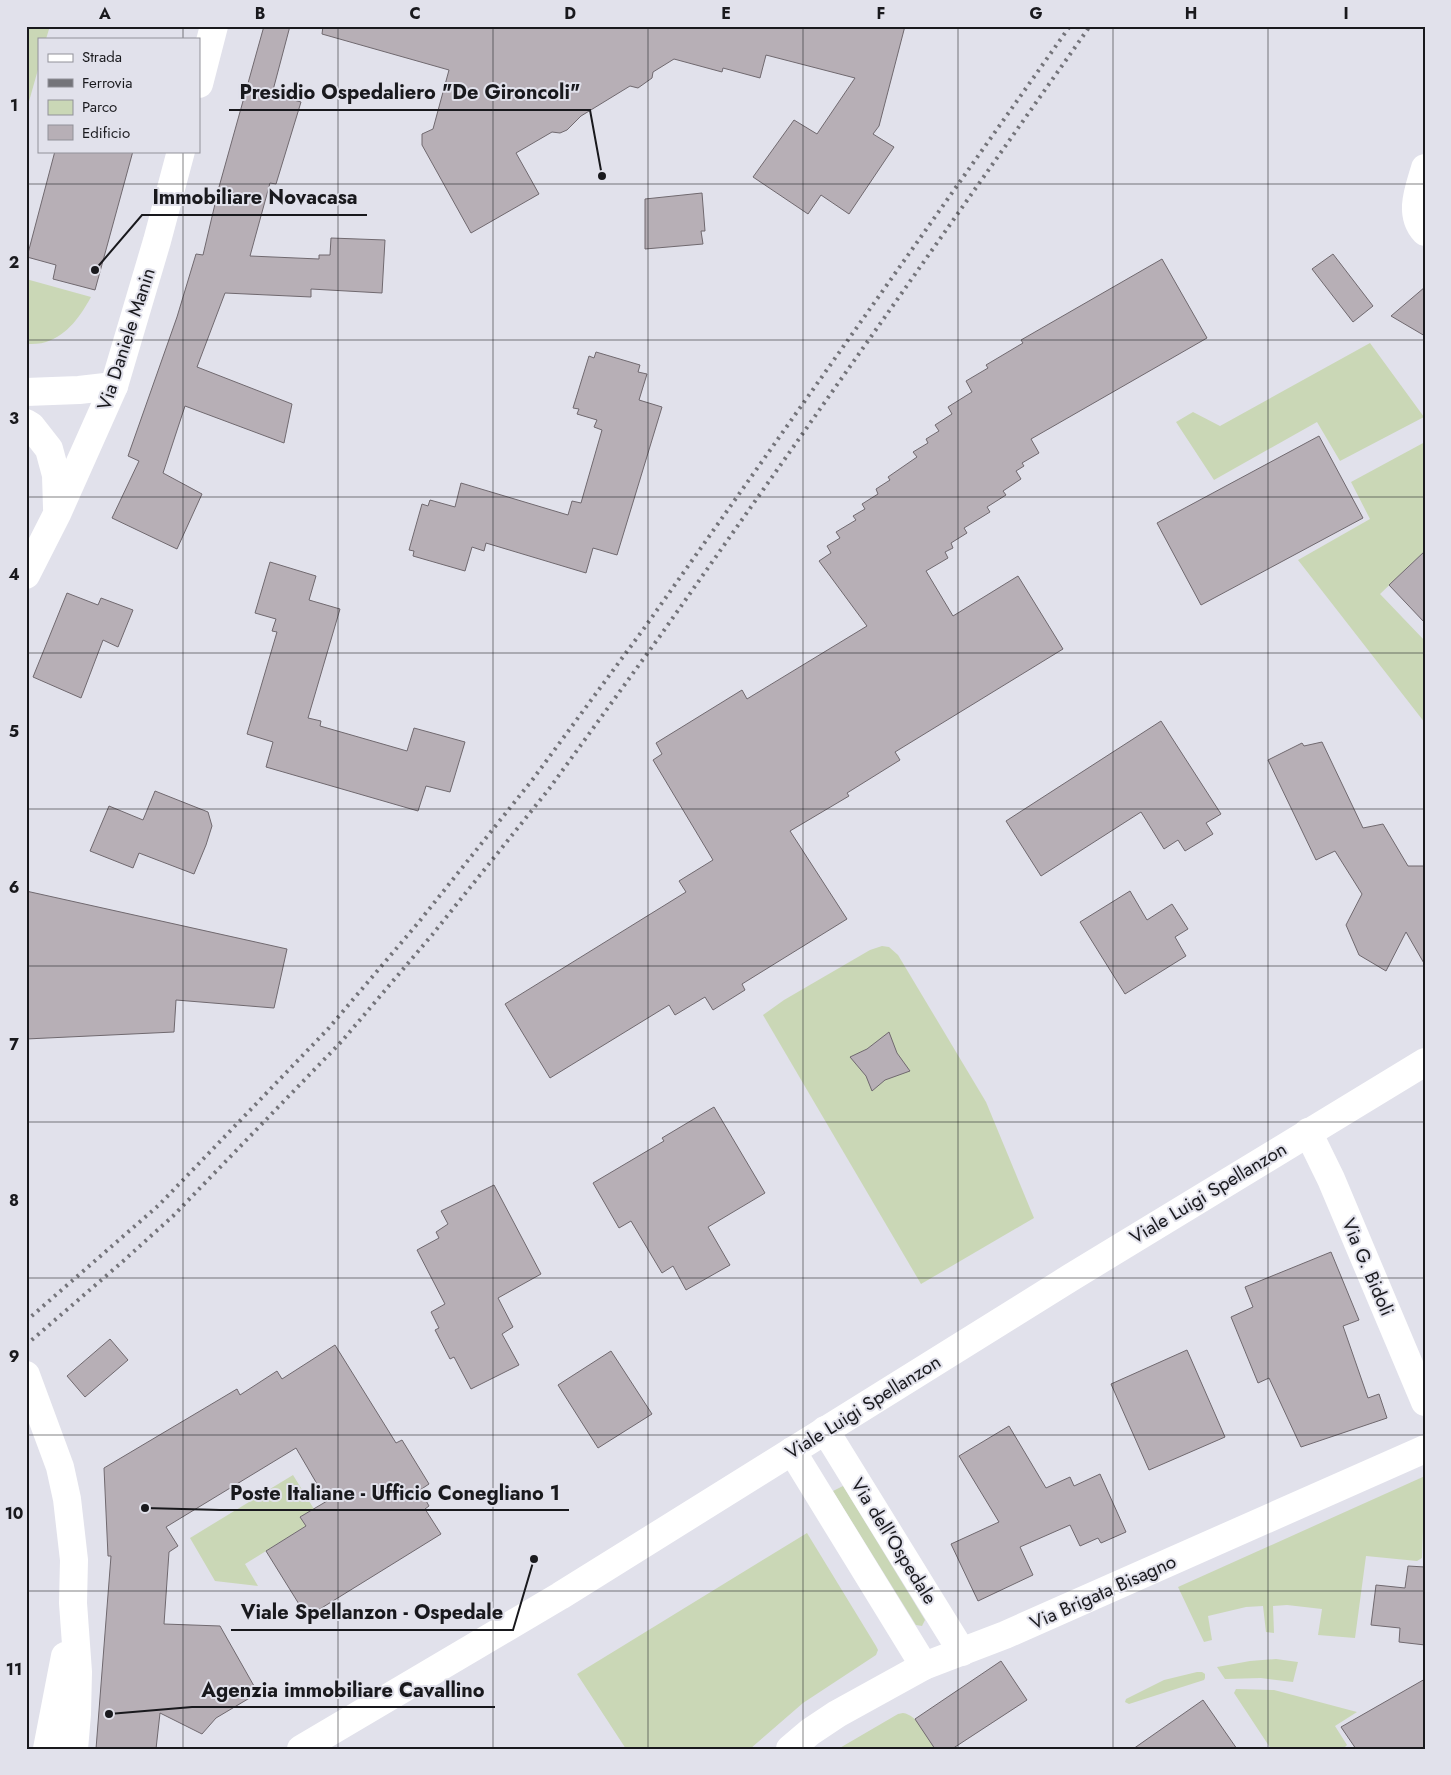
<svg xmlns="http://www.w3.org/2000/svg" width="1451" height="1775" font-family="Jost,sans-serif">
	<rect width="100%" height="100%" fill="#e1e1eb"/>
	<g fill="#cad7b6">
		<path d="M 26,26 L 50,26 L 46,39 L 39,39 L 39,66 L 26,112 Z"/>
		<path d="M 26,279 L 91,297 C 81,315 68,335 46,342 C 40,344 33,344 26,344 Z"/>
		<path d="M 1370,343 L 1424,417 L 1340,461 L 1317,422 L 1214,480 L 1176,422 L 1193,412 L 1220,426 Z"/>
		<path d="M 1425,442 L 1425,551 L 1380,594 L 1425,641 L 1425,723 L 1298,560 L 1370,519 L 1351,482 Z"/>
		<path d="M 882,946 L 889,947 L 898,955 L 986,1102 L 1034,1218 L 921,1284 L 763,1015 L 784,1000 L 870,950 Z"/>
		<path d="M 293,1475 L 314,1509 L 300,1517 L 306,1526 L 245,1564 L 258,1586 L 215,1581 L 190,1538 Z"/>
		<path d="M 1425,1476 L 1422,1558 L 1417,1561 L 1366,1556 L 1355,1638 L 1318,1635 L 1322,1609 L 1287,1605 L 1273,1606 L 1274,1633 L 1266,1632 L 1263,1606 L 1246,1607 L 1208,1616 L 1212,1640 L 1204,1642 L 1178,1587 Z"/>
		<path d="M 843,1486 L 925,1620 L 922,1626 L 916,1625 L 833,1491 Z"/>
		<path d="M 807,1533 L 876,1646 L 878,1650 L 876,1655 L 803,1703 L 750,1749 L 626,1749 L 577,1674 Z"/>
		<path d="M 1276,1659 L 1298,1662 L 1293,1682 L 1261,1678 L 1225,1679 L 1217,1667 L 1250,1661 Z"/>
		<path d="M 1197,1672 L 1202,1672 L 1205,1674 L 1205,1678 L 1204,1680 L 1129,1704 L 1125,1702 L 1126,1699 L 1164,1680 Z"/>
		<path d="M 1236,1689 L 1274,1690 L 1357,1712 L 1335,1726 L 1347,1745 L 1343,1749 L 1271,1749 L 1234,1693 Z"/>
		<path d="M 903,1713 C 918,1715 927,1737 935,1749 L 838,1749 L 898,1714 Z"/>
	</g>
	<g fill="#b7afb6" stroke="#70696f">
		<path d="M 264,26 L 290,26 L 272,94 L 301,102 L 276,184 L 270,183 L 250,256 L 319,259 L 319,255 L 330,255 L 331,238 L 385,240 L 382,293 L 311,289 L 311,297 L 225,293 L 197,367 L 292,404 L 284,443 L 185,406 L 163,473 L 202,494 L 177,549 L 112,518 L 139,461 L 128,456 L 177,317 L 196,254 L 203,255 L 219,187 Z"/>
		<path d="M 323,26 L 905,26 L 879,126 L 873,134 L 894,147 L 849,214 L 821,195 L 808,214 L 753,177 L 794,120 L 817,134 L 855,78 L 766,55 L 760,78 L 723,68 L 722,72 L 674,59 L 653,72 L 652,78 L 638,88 L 630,86 L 581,116 L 567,130 L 560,133 L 552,132 L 516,153 L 539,194 L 471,233 L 422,145 L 422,134 L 433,129 L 449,70 L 322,34 Z"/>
		<path d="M 55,151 L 133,151 L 95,290 L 53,279 L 56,265 L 27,257 Z"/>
		<path d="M 702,193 L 705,231 L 701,231 L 703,244 L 645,249 L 645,199 Z"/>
		<path d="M 1333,254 L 1373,306 L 1353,322 L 1312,269 Z"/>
		<path d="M 1162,259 L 1207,338 L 1031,439 L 1039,453 L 1022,463 L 1024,466 L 1016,471 L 1021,479 L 1003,491 L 1006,495 L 987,507 L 990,512 L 964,528 L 967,533 L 951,543 L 953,548 L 945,552 L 948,558 L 926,571 L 953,616 L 1018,576 L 1063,649 L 895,752 L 900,760 L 847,793 L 849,796 L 790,831 L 847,919 L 742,984 L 745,990 L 713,1010 L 705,997 L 675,1015 L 669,1005 L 550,1078 L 505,1004 L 686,892 L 679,881 L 713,860 L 653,760 L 662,754 L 656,743 L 742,690 L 747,699 L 867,626 L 819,561 L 831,553 L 827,546 L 840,538 L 836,532 L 856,520 L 853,516 L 865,509 L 862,504 L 878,494 L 876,489 L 890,480 L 888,477 L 917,457 L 913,452 L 928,443 L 926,439 L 939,431 L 935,425 L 952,414 L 948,407 L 972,392 L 966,381 L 988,368 L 986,365 L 1023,343 L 1021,340 Z"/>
		<path d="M 1425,287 L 1425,336 L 1391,316 Z"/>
		<path d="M 596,352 L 640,365 L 638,372 L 647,374 L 639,400 L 662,407 L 617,555 L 593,548 L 586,573 L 486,543 L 484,551 L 472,547 L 465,571 L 413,556 L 414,551 L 409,550 L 422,504 L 428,506 L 430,500 L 455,507 L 461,483 L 568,515 L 572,501 L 581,503 L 602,430 L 594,427 L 597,420 L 577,414 L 579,409 L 573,408 L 589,356 L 594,358 Z"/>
		<path d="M 1319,436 L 1363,518 L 1201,605 L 1157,523 Z"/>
		<path d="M 1425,551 L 1425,623 L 1389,585 Z"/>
		<path d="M 270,562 L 316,576 L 309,600 L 340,609 L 308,718 L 321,721 L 320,726 L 407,751 L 414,728 L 465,742 L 450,792 L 426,786 L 418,811 L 266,767 L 273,742 L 247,734 L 277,632 L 272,631 L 276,619 L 255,613 Z"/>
		<path d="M 67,593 L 98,605 L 101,598 L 133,610 L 118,647 L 103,640 L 81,698 L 33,677 Z"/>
		<path d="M 1161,721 L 1221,814 L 1206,823 L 1213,834 L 1185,851 L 1178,840 L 1164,849 L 1141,812 L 1041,876 L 1006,821 Z"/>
		<path d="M 1322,742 L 1363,828 L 1383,824 L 1408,866 L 1425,866 L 1425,965 L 1406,932 L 1386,971 L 1359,955 L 1346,925 L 1362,894 L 1335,851 L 1316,860 L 1268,760 L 1302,743 L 1304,746 Z"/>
		<path d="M 155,791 L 208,812 L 212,826 L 206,845 L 194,874 L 139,853 L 133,868 L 90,851 L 109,806 L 143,820 Z"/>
		<path d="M 26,891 L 287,949 L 274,1008 L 176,1000 L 174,1032 L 26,1039 Z"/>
		<path d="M 1130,891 L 1147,920 L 1172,904 L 1188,929 L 1175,937 L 1186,956 L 1125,994 L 1080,922 Z"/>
		<path d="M 889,1032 L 897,1053 L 910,1071 L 885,1080 L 872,1091 L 866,1076 L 850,1057 L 867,1049 Z"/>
		<path d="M 714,1107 L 765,1193 L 708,1227 L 730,1265 L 686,1290 L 673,1266 L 662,1273 L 631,1221 L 619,1228 L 593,1183 L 664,1141 L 662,1138 Z"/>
		<path d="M 494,1185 L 541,1274 L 498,1298 L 513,1327 L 502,1334 L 519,1365 L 471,1389 L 454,1357 L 450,1359 L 435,1330 L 439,1328 L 431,1312 L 445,1304 L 417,1250 L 439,1238 L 436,1232 L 448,1224 L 441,1211 Z"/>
		<path d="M 1331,1252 L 1359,1320 L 1343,1326 L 1368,1398 L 1379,1394 L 1387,1418 L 1301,1447 L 1269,1378 L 1258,1383 L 1231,1317 L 1253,1307 L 1245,1287 Z"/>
		<path d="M 110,1339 L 128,1360 L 85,1397 L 67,1376 Z"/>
		<path d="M 335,1345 L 396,1443 L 402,1440 L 429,1484 L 420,1490 L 429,1506 L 425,1509 L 441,1534 L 307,1617 L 266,1551 L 306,1526 L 300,1517 L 327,1501 L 296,1448 L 166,1527 L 178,1546 L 169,1552 L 164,1624 L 220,1626 L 258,1693 L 216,1718 L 202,1734 L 160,1713 L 156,1749 L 96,1749 L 111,1556 L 108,1556 L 104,1468 L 237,1389 L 240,1395 L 277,1371 L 282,1379 Z"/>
		<path d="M 1187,1350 L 1225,1437 L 1149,1470 L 1111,1384 Z"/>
		<path d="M 611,1351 L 652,1414 L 598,1448 L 558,1385 Z"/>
		<path d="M 1009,1426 L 1046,1488 L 1070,1477 L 1074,1486 L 1100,1474 L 1126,1532 L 1101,1543 L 1098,1538 L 1080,1546 L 1070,1525 L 1020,1547 L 1033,1575 L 978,1601 L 951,1544 L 999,1522 L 959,1456 Z"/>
		<path d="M 1408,1566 L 1425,1567 L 1425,1645 L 1399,1642 L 1400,1628 L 1371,1625 L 1376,1585 L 1405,1588 Z"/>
		<path d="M 1001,1661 L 1027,1700 L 952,1749 L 935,1749 L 915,1719 Z"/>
		<path d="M 1425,1679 L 1425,1749 L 1356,1749 L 1341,1727 Z"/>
		<path d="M 1203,1700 L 1237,1749 L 1133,1749 Z"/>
	</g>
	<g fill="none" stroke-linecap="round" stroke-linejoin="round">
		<g stroke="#fff" stroke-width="28">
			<path d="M 1425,168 C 1419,189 1408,214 1425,232"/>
			<path d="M 1308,1132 L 1331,1179 L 1425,1402"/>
			<path d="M 825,1430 L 962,1652"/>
			<path d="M 792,1451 L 924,1666"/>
			<path d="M 790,1749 L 810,1732 L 837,1714 L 924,1666 L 1005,1635 L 1425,1449"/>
		</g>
		<g stroke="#fff" stroke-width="28">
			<path d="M 199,84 L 214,26"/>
			<path d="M 26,392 L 79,390 L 114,386"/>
			<path d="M 26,423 L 31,426 L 49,449 L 56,475 L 57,508"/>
			<path d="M 26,575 L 57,514 L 114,386 L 157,241 L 181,151"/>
			<path d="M 26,1375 L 60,1467 L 67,1499 L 74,1560 L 73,1603 L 78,1672 L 77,1714 L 74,1749"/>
			<path d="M 47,1749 L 65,1656"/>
			<path d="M 301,1749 L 560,1596 L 1070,1278 L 1425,1062"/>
		</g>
		<g stroke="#74747a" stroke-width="4" stroke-dasharray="2.5 5" stroke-linecap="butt">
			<path d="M 26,1321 L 159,1205 L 328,1029 L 418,923 L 533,779 L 645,627 L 1070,26"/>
			<path d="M 26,1345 L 121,1263 L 173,1216 L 342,1041 L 432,935 L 549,789 L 660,636 L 1090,26"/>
		</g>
	</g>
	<path fill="none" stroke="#19191d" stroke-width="1" stroke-opacity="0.55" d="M 183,26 L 183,39M 338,26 L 338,1749M 493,26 L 493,1749M 648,26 L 648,1749M 803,26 L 803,1749M 958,26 L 958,1749M 1113,26 L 1113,1749M 1268,26 L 1268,1749M 183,151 L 183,1749M 26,184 L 1425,184M 26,340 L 1425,340M 26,497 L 1425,497M 26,653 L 1425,653M 26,809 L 1425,809M 26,966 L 1425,966M 26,1122 L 1425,1122M 26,1278 L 1425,1278M 26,1435 L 1425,1435M 26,1591 L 1425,1591"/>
	<g text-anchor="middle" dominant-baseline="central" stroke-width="4" stroke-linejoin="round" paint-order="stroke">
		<g font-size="19" fill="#19191d" stroke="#e1e1eb">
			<text transform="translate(126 339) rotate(-72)">Via Daniele Manin</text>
			<text transform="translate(1208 1193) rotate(-31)">Viale Luigi Spellanzon</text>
			<text transform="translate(1368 1267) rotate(67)">Via G. Bidoli</text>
			<text transform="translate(863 1407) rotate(-32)">Viale Luigi Spellanzon</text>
			<text transform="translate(894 1541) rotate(58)">Via dell'Ospedale</text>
			<text transform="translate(1103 1592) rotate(-24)">Via Brigata Bisagno</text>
		</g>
	</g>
	<path fill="none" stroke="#19191d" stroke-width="2" d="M602 176L590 110H229M95 270L142 215H367M145 1508L220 1510H569M534 1559L513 1630H231M109 1714L192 1707H495"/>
	<g fill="#19191d" stroke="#e1e1eb" stroke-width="2">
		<circle cx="602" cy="176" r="5"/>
		<circle cx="95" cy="270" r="5"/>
		<circle cx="145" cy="1508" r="5"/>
		<circle cx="534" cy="1559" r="5"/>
		<circle cx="109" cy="1714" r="5"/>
	</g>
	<g font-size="20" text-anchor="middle" font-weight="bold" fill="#19191d" stroke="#e1e1eb" stroke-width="4" stroke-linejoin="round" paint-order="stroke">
		<text x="410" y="99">Presidio Ospedaliero "De Gironcoli"</text>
		<text x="255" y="204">Immobiliare Novacasa</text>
		<text x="395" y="1500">Poste Italiane - Ufficio Conegliano 1</text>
		<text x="372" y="1619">Viale Spellanzon - Ospedale</text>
		<text x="343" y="1697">Agenzia immobiliare Cavallino</text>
	</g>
	<rect width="1451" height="1775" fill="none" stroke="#e1e1eb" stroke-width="55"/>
	<rect x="38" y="38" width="162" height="115" fill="#e1e1eb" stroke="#919199"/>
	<rect x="48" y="54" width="25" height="8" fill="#ffffff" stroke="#919199"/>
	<text x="82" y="62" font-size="15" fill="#19191d">Strada</text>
	<rect x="48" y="79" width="25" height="8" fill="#74747a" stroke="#919199"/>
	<text x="82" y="88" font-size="15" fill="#19191d">Ferrovia</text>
	<rect x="48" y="100" width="25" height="15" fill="#cad7b6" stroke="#919199"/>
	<text x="82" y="112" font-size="15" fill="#19191d">Parco</text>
	<rect x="48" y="125" width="25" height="15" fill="#b7afb6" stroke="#919199"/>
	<text x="82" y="138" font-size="15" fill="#19191d">Edificio</text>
	<rect x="28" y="28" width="1396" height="1720" fill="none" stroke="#19191d" stroke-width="2"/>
	<g font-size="16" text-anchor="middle" font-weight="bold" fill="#19191d">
		<text x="105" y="19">A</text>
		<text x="260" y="19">B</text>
		<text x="415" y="19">C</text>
		<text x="570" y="19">D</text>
		<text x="726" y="19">E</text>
		<text x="881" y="19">F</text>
		<text x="1036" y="19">G</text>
		<text x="1191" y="19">H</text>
		<text x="1346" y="19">I</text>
		<text x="14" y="111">1</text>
		<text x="14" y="268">2</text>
		<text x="14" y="424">3</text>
		<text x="14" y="580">4</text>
		<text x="14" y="737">5</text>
		<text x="14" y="893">6</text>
		<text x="14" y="1050">7</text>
		<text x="14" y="1206">8</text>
		<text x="14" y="1362">9</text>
		<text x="14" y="1519">10</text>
		<text x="14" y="1675">11</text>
	</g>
</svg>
